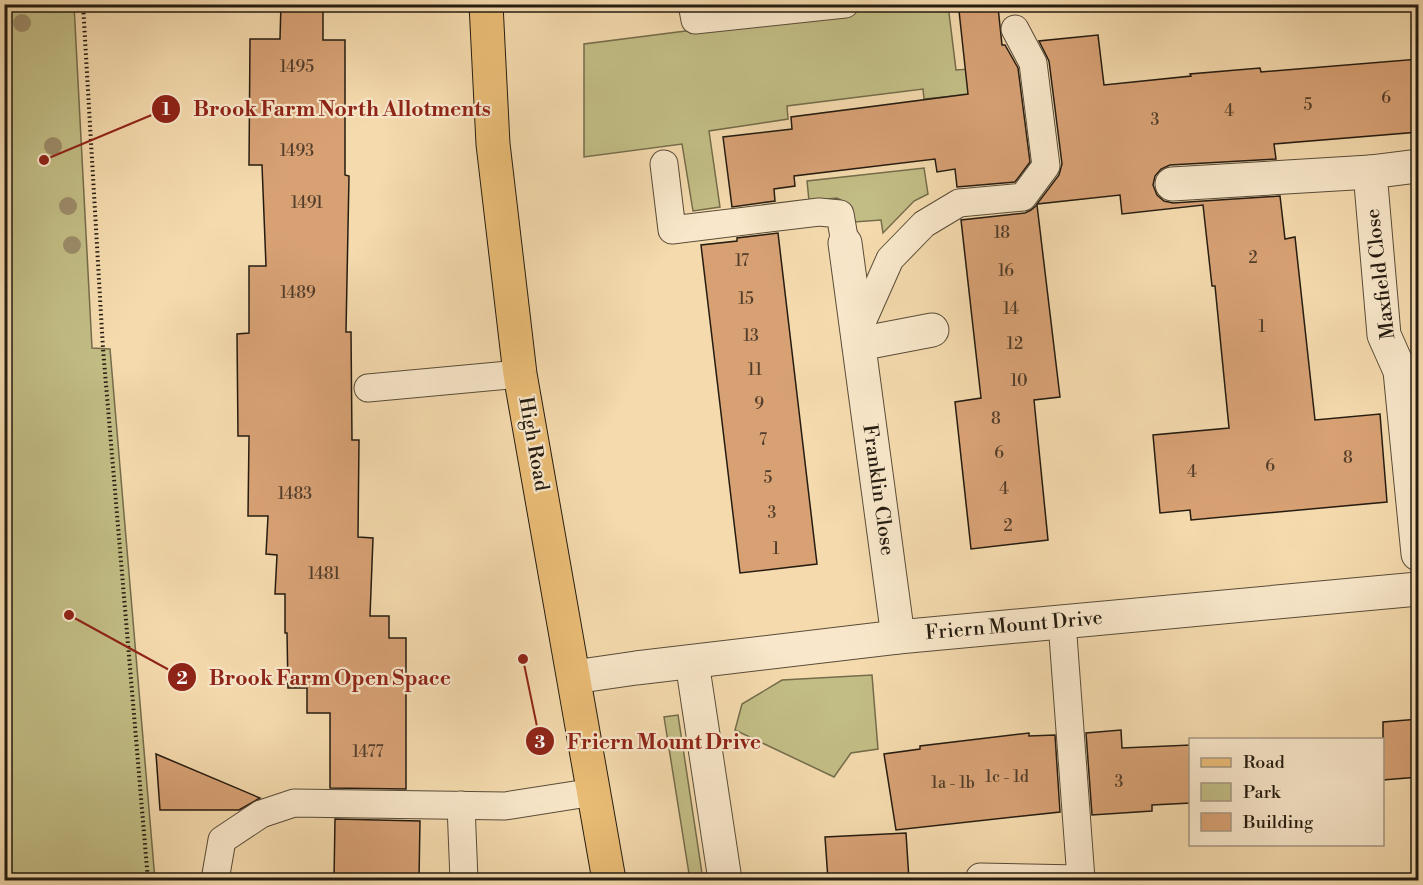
<svg xmlns="http://www.w3.org/2000/svg" width="1423" height="885" font-family="'Libre Bodoni',serif">
	<rect width="100%" height="100%" fill="#f4daad"/>
	<filter id="stains"><feTurbulence type="fractalNoise" baseFrequency=".00333" numOctaves="4"/><feColorMatrix values="0 0 0 0 .2 0 0 0 0 .09 0 0 0 0 .02 0 0 0 .5 -.17"/></filter>
	<radialGradient id="worn" r=".72"><stop offset=".6" stop-color="#630" stop-opacity="0"/><stop offset="1" stop-color="#630" stop-opacity=".3"/></radialGradient>
	<g fill="#c2bd85" stroke="#746c4b" stroke-width="1.5">
		<path d="M 5,4 L 74,5 L 92,348 L 110,349 L 155,880 L 5,880 Z"/>
		<path d="M 948,5 L 956,70 L 1002,67 L 997,92 L 924,99 L 923,89 L 787,106 L 788,119 L 709,131 L 720,207 L 693,211 L 682,144 L 584,157 L 584,44 L 820,14 Z"/>
		<path d="M 924,168 L 928,194 L 914,201 L 883,233 L 881,220 L 854,222 L 850,205 L 837,198 L 809,201 L 807,181 Z"/>
		<path d="M 872,675 L 878,749 L 851,753 L 834,777 L 735,730 L 742,704 L 782,680 Z"/>
		<path d="M 678,715 L 703,880 L 690,880 L 664,717 Z"/>
	</g>
	<g fill="#d7a174" stroke="#251c11" stroke-width="1.5">
		<path d="M 281,4 L 323,4 L 323,40 L 345,40 L 345,175 L 349,176 L 346,332 L 351,332 L 352,440 L 359,440 L 358,537 L 373,538 L 370,616 L 389,616 L 389,638 L 406,638 L 406,789 L 330,788 L 330,713 L 307,713 L 307,688 L 288,688 L 287,633 L 285,633 L 285,594 L 275,594 L 277,555 L 266,554 L 268,516 L 248,516 L 249,436 L 238,436 L 237,334 L 249,333 L 249,266 L 266,266 L 262,165 L 249,165 L 250,39 L 280,39 Z"/>
		<path d="M 998,7 L 1002,45 L 1005,45 L 1018,68 L 1030,162 L 1015,182 L 957,187 L 955,169 L 937,172 L 935,159 L 794,176 L 795,186 L 774,189 L 775,201 L 732,207 L 723,137 L 792,129 L 791,117 L 968,94 L 959,11 Z"/>
		<path d="M 1098,35 L 1104,85 L 1191,76 L 1190,74 L 1260,68 L 1261,72 L 1419,59 L 1419,132 L 1274,144 L 1276,159 L 1170,165 L 1161,169 L 1155,176 L 1153,185 L 1157,195 L 1164,201 L 1173,203 L 1280,196 L 1285,239 L 1295,237 L 1315,420 L 1380,414 L 1387,502 L 1191,520 L 1190,510 L 1160,513 L 1153,435 L 1229,428 L 1215,286 L 1212,286 L 1203,205 L 1122,214 L 1120,195 L 1037,204 L 1059,175 L 1062,164 L 1049,61 L 1039,41 Z"/>
		<path d="M 1037,205 L 1060,397 L 1034,400 L 1048,540 L 971,549 L 955,402 L 981,398 L 961,220 L 1025,213 L 1031,210 Z"/>
		<path d="M 778,233 L 817,564 L 740,573 L 701,245 L 737,241 L 737,238 Z"/>
		<path d="M 1419,719 L 1419,777 L 1383,780 L 1383,722 Z"/>
		<path d="M 1121,730 L 1122,748 L 1191,745 L 1191,803 L 1152,805 L 1152,811 L 1092,815 L 1086,733 Z"/>
		<path d="M 1029,733 L 1029,736 L 1055,735 L 1060,812 L 896,830 L 884,754 L 920,749 L 920,746 Z"/>
		<path d="M 156,754 L 260,798 L 239,810 L 160,810 Z"/>
		<path d="M 335,819 L 420,821 L 419,880 L 334,880 Z"/>
		<path d="M 906,833 L 909,880 L 828,880 L 825,837 Z"/>
	</g>
	<g fill="none" stroke-linecap="round" stroke-linejoin="round">
		<defs>
			<g id="lane">
				<path d="M 692,4 L 695,20 L 845,4"/>
				<path d="M 664,164 L 672,230 L 819,212 L 840,214 L 845,243"/>
				<path d="M 858,331 L 890,259 L 924,224 L 959,203 L 1023,197 L 1046,166 L 1033,63 L 1015,29"/>
				<path d="M 368,388 L 520,374"/>
				<path d="M 461,805 L 464,880"/>
				<path d="M 980,877 L 1081,879 L 1062,622"/>
				<path d="M 215,880 L 222,840 L 261,814 L 294,803 L 505,806 L 594,792"/>
			</g>
			<g id="street">
				<path d="M 1418,166 L 1370,172 L 1384,335 L 1400,371 L 1418,554"/>
				<path d="M 1172,184 L 1370,172"/>
				<path d="M 845,243 L 898,637"/>
				<path d="M 859,344 L 932,330"/>
				<path d="M 692,662 L 725,880"/>
				<path d="M 574,677 L 636,668 L 898,637 L 1418,589"/>
			</g>
			<path id="primary" d="M 486,4 L 493,144 L 520,374 L 609,880"/>
		</defs>
		<use href="#lane" stroke="#594c38" stroke-width="29"/>
		<use href="#street" stroke="#594c38" stroke-width="35"/>
		<use href="#primary" stroke="#251c11" stroke-width="35"/>
		<path stroke="#251c11" stroke-width="4" stroke-dasharray="1.5 3" stroke-linecap="butt" d="M 83,4 L 103,349 L 148,880"/>
		<use href="#lane" stroke="#f8e7ca" stroke-width="27"/>
		<use href="#street" stroke="#f8e7ca" stroke-width="33"/>
		<use href="#primary" stroke="#eabd76" stroke-width="33"/>
	</g>
	<g fill="#9c8c6a">
		<circle cx="22" cy="23" r="9"/>
		<circle cx="53" cy="146" r="9"/>
		<circle cx="68" cy="206" r="9"/>
		<circle cx="72" cy="245" r="9"/>
	</g>
	<g text-anchor="middle" dominant-baseline="central" stroke-width="4.5" stroke-linejoin="round" paint-order="stroke">
		<g font-size="16" fill="#523d2a">
			<text x="297" y="67">1495</text>
			<text x="1386" y="98">6</text>
			<text x="1308" y="105">5</text>
			<text x="1229" y="111">4</text>
			<text x="1155" y="120">3</text>
			<text x="297" y="151">1493</text>
			<text x="307" y="203">1491</text>
			<text x="1002" y="233">18</text>
			<text x="1253" y="258">2</text>
			<text x="742" y="261">17</text>
			<text x="1006" y="271">16</text>
			<text x="298" y="293">1489</text>
			<text x="746" y="299">15</text>
			<text x="1011" y="309">14</text>
			<text x="1262" y="327">1</text>
			<text x="751" y="336">13</text>
			<text x="1015" y="344">12</text>
			<text x="755" y="370">11</text>
			<text x="1019" y="381">10</text>
			<text x="759" y="404">9</text>
			<text x="996" y="419">8</text>
			<text x="763" y="440">7</text>
			<text x="999" y="453">6</text>
			<text x="1348" y="458">8</text>
			<text x="1270" y="466">6</text>
			<text x="1192" y="472">4</text>
			<text x="768" y="478">5</text>
			<text x="1004" y="489">4</text>
			<text x="295" y="494">1483</text>
			<text x="772" y="513">3</text>
			<text x="1008" y="526">2</text>
			<text x="776" y="549">1</text>
			<text x="324" y="574">1481</text>
			<text x="368" y="752">1477</text>
			<text x="1007" y="777">1c - 1d</text>
			<text x="1119" y="782">3</text>
			<text x="953" y="783">1a - 1b</text>
		</g>
		<g font-size="20" fill="#251c11" stroke="#f8e7ca">
			<text transform="translate(1381 274) rotate(-97)">Maxfield Close</text>
			<text transform="translate(533 444) rotate(80)">High Road</text>
			<text transform="translate(878 490) rotate(82)">Franklin Close</text>
			<text transform="translate(1014 626) rotate(-5)">Friern Mount Drive</text>
		</g>
	</g>
	<path fill="none" stroke="#8f2418" stroke-width="2" d="M44 160L166 109M69 615L182 677M523 659L540 741"/>
	<g fill="#8f2418" stroke="#f8e7ca" stroke-width="2">
		<circle cx="44" cy="160" r="6"/>
		<circle cx="69" cy="615" r="6"/>
		<circle cx="523" cy="659" r="6"/>
		<circle cx="166" cy="109" r="15"/>
		<circle cx="182" cy="677" r="15"/>
		<circle cx="540" cy="741" r="15"/>
	</g>
	<g font-size="18" text-anchor="middle" font-weight="bold" fill="#fff">
		<text x="166" y="115">1</text>
		<text x="182" y="684">2</text>
		<text x="540" y="748">3</text>
	</g>
	<g font-size="21" text-anchor="middle" font-weight="bold" fill="#8f2418" stroke="#f8e7ca" stroke-width="4.5" stroke-linejoin="round" paint-order="stroke">
		<text x="342" y="116">Brook Farm North Allotments</text>
		<text x="330" y="685">Brook Farm Open Space</text>
		<text x="664" y="749">Friern Mount Drive</text>
	</g>
	<rect width="1423" height="885" fill="none" stroke="#f4daad" stroke-width="24"/>
	<rect x="6" y="6" width="1411" height="873" fill="none" stroke="#251c11" stroke-width="3"/>
	<rect x="12" y="12" width="1399" height="861" fill="none" stroke="#251c11" stroke-width="1.5"/>
	<rect x="1189" y="738" width="195" height="108" fill="#f8e7ca" stroke="#a49680" stroke-width="1.5"/>
	<rect x="1201" y="758" width="30" height="9" fill="#eabd76" stroke="#a49680" stroke-width="1.5"/>
	<text x="1243" y="768" font-size="18" fill="#251c11">Road</text>
	<rect x="1201" y="783" width="30" height="18" fill="#c2bd85" stroke="#a49680" stroke-width="1.5"/>
	<text x="1243" y="798" font-size="18" fill="#251c11">Park</text>
	<rect x="1201" y="813" width="30" height="18" fill="#d7a174" stroke="#a49680" stroke-width="1.5"/>
	<text x="1243" y="828" font-size="18" fill="#251c11">Building</text>
	<rect width="100%" height="100%" filter="url(#stains)"/>
	<rect width="100%" height="100%" fill="url(#worn)"/>
</svg>
